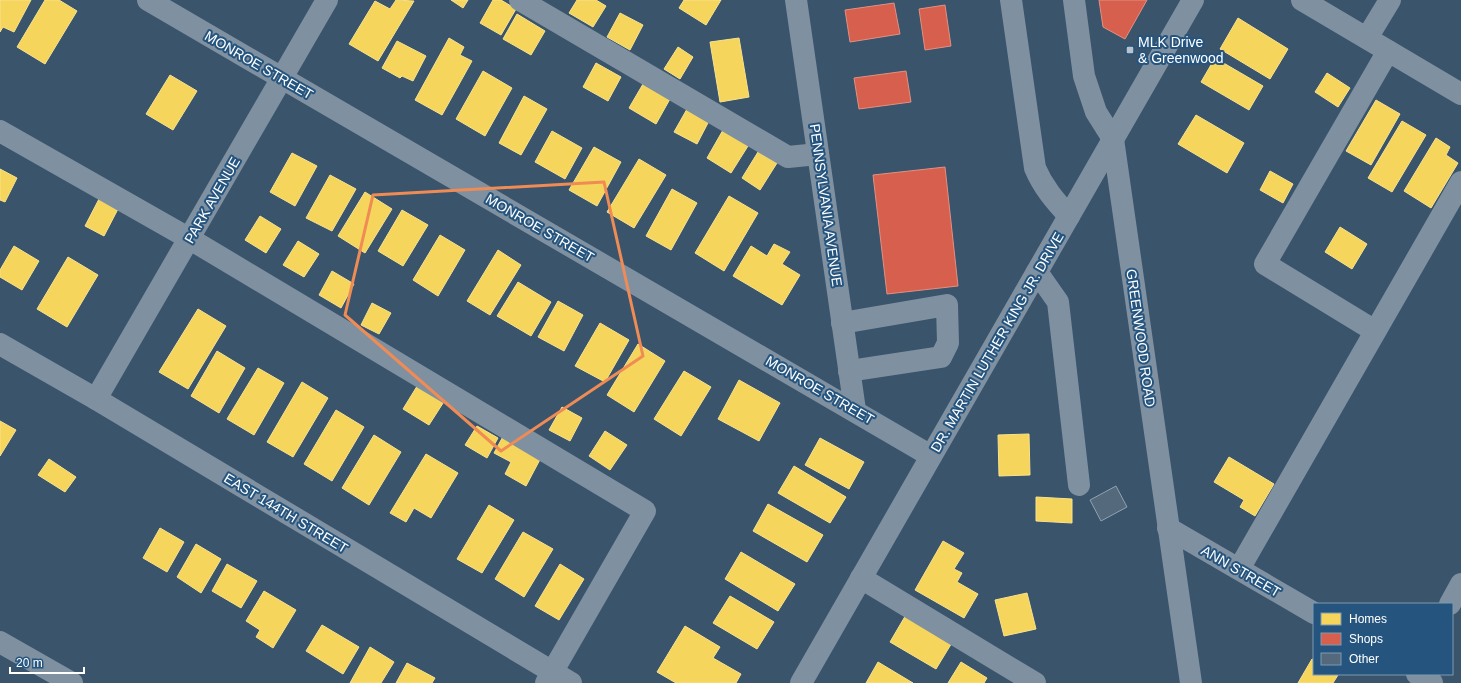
<svg xmlns="http://www.w3.org/2000/svg" width="1461" height="683" font-family="Helvetica,sans-serif">
	<rect width="100%" height="100%" fill="#39546b"/>
	<g fill="#f6d55c" stroke="#f9e28d">
		<path d="M 0,0 L 31,0 L 14,32 L 3,27 L 0,32 Z"/>
		<path d="M 45,0 L 59,0 L 77,11 L 45,64 L 17,47 Z"/>
		<path d="M 396,0 L 414,1 L 378,61 L 349,44 L 375,1 L 390,9 Z"/>
		<path d="M 451,0 L 468,0 L 463,8 Z"/>
		<path d="M 493,0 L 501,0 L 516,9 L 501,35 L 480,23 Z"/>
		<path d="M 577,0 L 596,0 L 606,6 L 593,27 L 569,13 Z"/>
		<path d="M 684,0 L 721,0 L 706,25 L 679,8 Z"/>
		<path d="M 620,13 L 643,25 L 630,50 L 607,37 Z"/>
		<path d="M 517,14 L 545,31 L 531,55 L 503,39 Z"/>
		<path d="M 1238,18 L 1288,49 L 1270,79 L 1220,49 Z"/>
		<path d="M 449,38 L 464,47 L 460,55 L 472,61 L 442,115 L 415,100 Z"/>
		<path d="M 739,38 L 749,97 L 720,102 L 710,42 Z"/>
		<path d="M 397,41 L 426,56 L 413,81 L 402,76 L 400,78 L 382,68 Z"/>
		<path d="M 678,47 L 693,57 L 680,79 L 664,69 Z"/>
		<path d="M 1215,58 L 1263,86 L 1249,110 L 1201,82 Z"/>
		<path d="M 596,63 L 621,77 L 608,101 L 583,87 Z"/>
		<path d="M 483,71 L 512,88 L 485,136 L 456,119 Z"/>
		<path d="M 1327,73 L 1350,88 L 1338,107 L 1315,92 Z"/>
		<path d="M 170,75 L 197,91 L 173,130 L 146,114 Z"/>
		<path d="M 643,84 L 670,99 L 656,124 L 629,108 Z"/>
		<path d="M 524,96 L 547,109 L 521,155 L 499,143 Z"/>
		<path d="M 1376,100 L 1400,114 L 1371,165 L 1346,151 Z"/>
		<path d="M 687,109 L 709,121 L 697,144 L 674,132 Z"/>
		<path d="M 1196,115 L 1244,143 L 1227,173 L 1178,144 Z"/>
		<path d="M 1402,121 L 1426,135 L 1392,192 L 1368,178 Z"/>
		<path d="M 723,130 L 748,146 L 731,173 L 707,158 Z"/>
		<path d="M 552,131 L 582,148 L 565,179 L 535,162 Z"/>
		<path d="M 1436,138 L 1450,147 L 1446,155 L 1458,163 L 1431,208 L 1404,191 Z"/>
		<path d="M 594,147 L 621,162 L 597,206 L 569,190 Z"/>
		<path d="M 758,152 L 777,163 L 760,190 L 742,178 Z"/>
		<path d="M 292,153 L 317,166 L 295,206 L 270,192 Z"/>
		<path d="M 639,159 L 666,175 L 634,228 L 607,212 Z"/>
		<path d="M 0,169 L 17,178 L 5,202 L 0,200 Z"/>
		<path d="M 1270,171 L 1293,184 L 1283,203 L 1260,190 Z"/>
		<path d="M 330,175 L 356,189 L 332,231 L 306,218 Z"/>
		<path d="M 672,189 L 697,203 L 671,250 L 646,236 Z"/>
		<path d="M 365,192 L 392,209 L 365,253 L 338,236 Z"/>
		<path d="M 729,196 L 758,213 L 724,271 L 695,253 Z"/>
		<path d="M 99,199 L 118,209 L 104,236 L 85,226 Z"/>
		<path d="M 402,210 L 428,225 L 403,266 L 378,251 Z"/>
		<path d="M 260,216 L 281,229 L 266,253 L 245,240 Z"/>
		<path d="M 1340,227 L 1367,244 L 1352,269 L 1325,252 Z"/>
		<path d="M 440,235 L 465,250 L 438,296 L 413,280 Z"/>
		<path d="M 298,241 L 319,254 L 304,277 L 283,265 Z"/>
		<path d="M 774,244 L 790,252 L 782,264 L 800,275 L 782,305 L 733,276 L 751,246 L 767,256 Z"/>
		<path d="M 14,246 L 39,261 L 22,290 L 0,277 L 0,270 Z"/>
		<path d="M 498,250 L 521,265 L 490,315 L 467,301 Z"/>
		<path d="M 68,257 L 98,275 L 67,327 L 37,309 Z"/>
		<path d="M 332,271 L 354,284 L 341,308 L 319,295 Z"/>
		<path d="M 518,282 L 551,302 L 531,336 L 497,316 Z"/>
		<path d="M 558,301 L 583,315 L 564,351 L 538,337 Z"/>
		<path d="M 372,303 L 391,313 L 379,334 L 361,325 Z"/>
		<path d="M 198,309 L 226,326 L 188,389 L 159,372 Z"/>
		<path d="M 600,323 L 629,340 L 605,382 L 575,366 Z"/>
		<path d="M 638,344 L 665,361 L 634,412 L 607,395 Z"/>
		<path d="M 217,351 L 245,368 L 219,413 L 191,396 Z"/>
		<path d="M 258,368 L 284,383 L 254,435 L 227,419 Z"/>
		<path d="M 684,371 L 711,387 L 681,436 L 654,419 Z"/>
		<path d="M 739,380 L 780,403 L 759,441 L 718,419 Z"/>
		<path d="M 302,382 L 328,398 L 293,457 L 267,442 Z"/>
		<path d="M 419,383 L 445,400 L 429,425 L 403,409 Z"/>
		<path d="M 562,407 L 582,418 L 570,441 L 549,430 Z"/>
		<path d="M 336,410 L 364,427 L 332,481 L 304,464 Z"/>
		<path d="M 0,421 L 16,430 L 0,456 Z"/>
		<path d="M 477,426 L 498,438 L 487,458 L 465,445 Z"/>
		<path d="M 506,431 L 544,452 L 526,486 L 505,474 L 511,462 L 494,453 Z"/>
		<path d="M 605,431 L 627,445 L 610,470 L 589,456 Z"/>
		<path d="M 1029,434 L 1030,475 L 999,476 L 998,435 Z"/>
		<path d="M 374,435 L 401,452 L 369,505 L 342,488 Z"/>
		<path d="M 820,438 L 864,462 L 849,489 L 805,465 Z"/>
		<path d="M 426,454 L 458,473 L 431,518 L 414,508 L 406,522 L 390,513 Z"/>
		<path d="M 1229,457 L 1274,484 L 1255,516 L 1240,507 L 1244,500 L 1214,482 Z"/>
		<path d="M 49,459 L 76,477 L 65,492 L 38,475 Z"/>
		<path d="M 794,466 L 846,497 L 830,523 L 778,493 Z"/>
		<path d="M 1036,497 L 1072,499 L 1072,523 L 1036,521 Z"/>
		<path d="M 768,504 L 823,535 L 807,562 L 753,531 Z"/>
		<path d="M 489,505 L 514,520 L 482,573 L 457,559 Z"/>
		<path d="M 160,528 L 184,542 L 167,572 L 143,558 Z"/>
		<path d="M 523,532 L 553,549 L 524,597 L 495,579 Z"/>
		<path d="M 943,541 L 964,553 L 954,569 L 962,573 L 957,582 L 978,594 L 964,618 L 915,590 Z"/>
		<path d="M 196,544 L 221,559 L 201,593 L 177,577 Z"/>
		<path d="M 741,552 L 795,584 L 778,611 L 725,579 Z"/>
		<path d="M 227,564 L 257,581 L 241,608 L 212,591 Z"/>
		<path d="M 560,564 L 584,579 L 559,620 L 535,606 Z"/>
		<path d="M 264,591 L 296,610 L 273,648 L 256,637 L 260,630 L 246,621 Z"/>
		<path d="M 1027,593 L 1036,629 L 1004,636 L 995,600 Z"/>
		<path d="M 730,596 L 774,622 L 757,649 L 713,623 Z"/>
		<path d="M 907,613 L 953,641 L 936,669 L 890,642 Z"/>
		<path d="M 322,625 L 359,647 L 343,674 L 306,651 Z"/>
		<path d="M 685,626 L 720,647 L 713,658 L 741,674 L 736,683 L 676,683 L 657,672 Z"/>
		<path d="M 370,647 L 394,662 L 381,683 L 350,683 Z"/>
		<path d="M 1312,659 L 1314,660 L 1314,674 L 1338,675 L 1333,683 L 1298,683 Z"/>
		<path d="M 878,662 L 913,683 L 866,683 Z"/>
		<path d="M 961,662 L 987,678 L 984,683 L 948,683 Z"/>
		<path d="M 407,663 L 435,678 L 432,683 L 396,683 Z"/>
	</g>
	<g fill="#d6604d" stroke="#e29082">
		<path d="M 1099,0 L 1147,0 L 1125,39 L 1103,27 Z"/>
		<path d="M 894,3 L 900,34 L 850,42 L 845,10 Z"/>
		<path d="M 945,5 L 951,46 L 925,50 L 919,9 Z"/>
		<path d="M 906,71 L 911,102 L 859,109 L 854,78 Z"/>
		<path d="M 945,167 L 958,286 L 887,294 L 873,175 Z"/>
	</g>
	<path fill="#546a7c" stroke="#92a2b0" d="M 1116,486 L 1127,507 L 1101,521 L 1090,500 Z"/>
	<g fill="none" stroke-linecap="round" stroke-linejoin="round">
		<g stroke="#7f90a1" stroke-width="22">
			<path d="M 148,0 L 931,456"/>
			<path d="M 520,0 L 788,157 L 818,154"/>
			<path d="M 796,0 L 855,410"/>
			<path d="M 1011,0 L 1035,168 C 1043,187 1055,201 1069,216"/>
			<path d="M 1074,0 L 1084,76 L 1096,112 L 1113,139 L 1191,683"/>
			<path d="M 1302,0 L 1461,94"/>
			<path d="M 1367,38 L 1390,0"/>
			<path d="M 0,131 L 190,239 L 645,511 L 546,683"/>
			<path d="M 1037,272 L 1058,302 L 1079,485"/>
			<path d="M 842,323 L 947,305 L 948,343 L 941,357 L 849,371"/>
			<path d="M 1375,331 L 1265,264 L 1388,51"/>
			<path d="M 0,344 L 96,399 L 571,683"/>
			<path d="M 96,399 L 327,0"/>
			<path d="M 1168,528 L 1314,613"/>
			<path d="M 1239,569 L 1461,182"/>
			<path d="M 861,578 L 1035,683"/>
			<path d="M 1450,604 L 1461,584"/>
			<path d="M 0,642 L 72,683"/>
			<path d="M 1417,674 L 1432,683"/>
			<path d="M 801,683 L 1193,0"/>
		</g>
	</g>
	<path fill="none" stroke="#ef8b55" stroke-width="3" stroke-linejoin="round" d="M 604,182 L 643,356 L 501,451 L 345,315 L 373,195 Z"/>
	<rect fill="#bac3cb" stroke="#25557f" stroke-width="1.5" x="1126" y="46" width="8" height="8" rx="2"/>
	<g text-anchor="middle" dominant-baseline="central" stroke-width="4" stroke-linejoin="round" paint-order="stroke">
		<g font-size="14" fill="#fff" stroke="#25557f" text-anchor="start">
			<text x="1138" y="42">MLK Drive<tspan x="1138" dy="16">&amp; Greenwood</tspan></text>
		</g>
		<g font-size="14" fill="#fff" stroke="#25557f">
			<text transform="translate(259 65) rotate(30)">MONROE STREET</text>
			<text transform="translate(212 200) rotate(-60)">PARK AVENUE</text>
			<text transform="translate(826 205) rotate(82)">PENNSYLVANIA AVENUE</text>
			<text transform="translate(540 228) rotate(30)">MONROE STREET</text>
			<text transform="translate(1141 338) rotate(82)">GREENWOOD ROAD</text>
			<text transform="translate(997 342) rotate(-60)">DR. MARTIN LUTHER KING JR. DRIVE</text>
			<text transform="translate(820 390) rotate(30)">MONROE STREET</text>
			<text transform="translate(286 513) rotate(31)">EAST 144TH STREET</text>
			<text transform="translate(1241 571) rotate(30)">ANN STREET</text>
		</g>
	</g>
	<rect x="1313" y="603" width="140" height="72" fill="#25557f" stroke="#7c99b2"/>
	<rect x="1321" y="613" width="20" height="12" fill="#f6d55c" stroke="#7c99b2"/>
	<text x="1349" y="623" font-size="12" fill="#ffffff">Homes</text>
	<rect x="1321" y="633" width="20" height="12" fill="#d6604d" stroke="#7c99b2"/>
	<text x="1349" y="643" font-size="12" fill="#ffffff">Shops</text>
	<rect x="1321" y="653" width="20" height="12" fill="#546a7c" stroke="#7c99b2"/>
	<text x="1349" y="663" font-size="12" fill="#ffffff">Other</text>
	<path d="M10 667v6h74v-6" fill="none" stroke="#ffffff" stroke-width="2"/>
	<text x="16" y="667" font-size="12" fill="#ffffff" stroke="#25557f" stroke-width="3" paint-order="stroke">20 m</text>
</svg>
